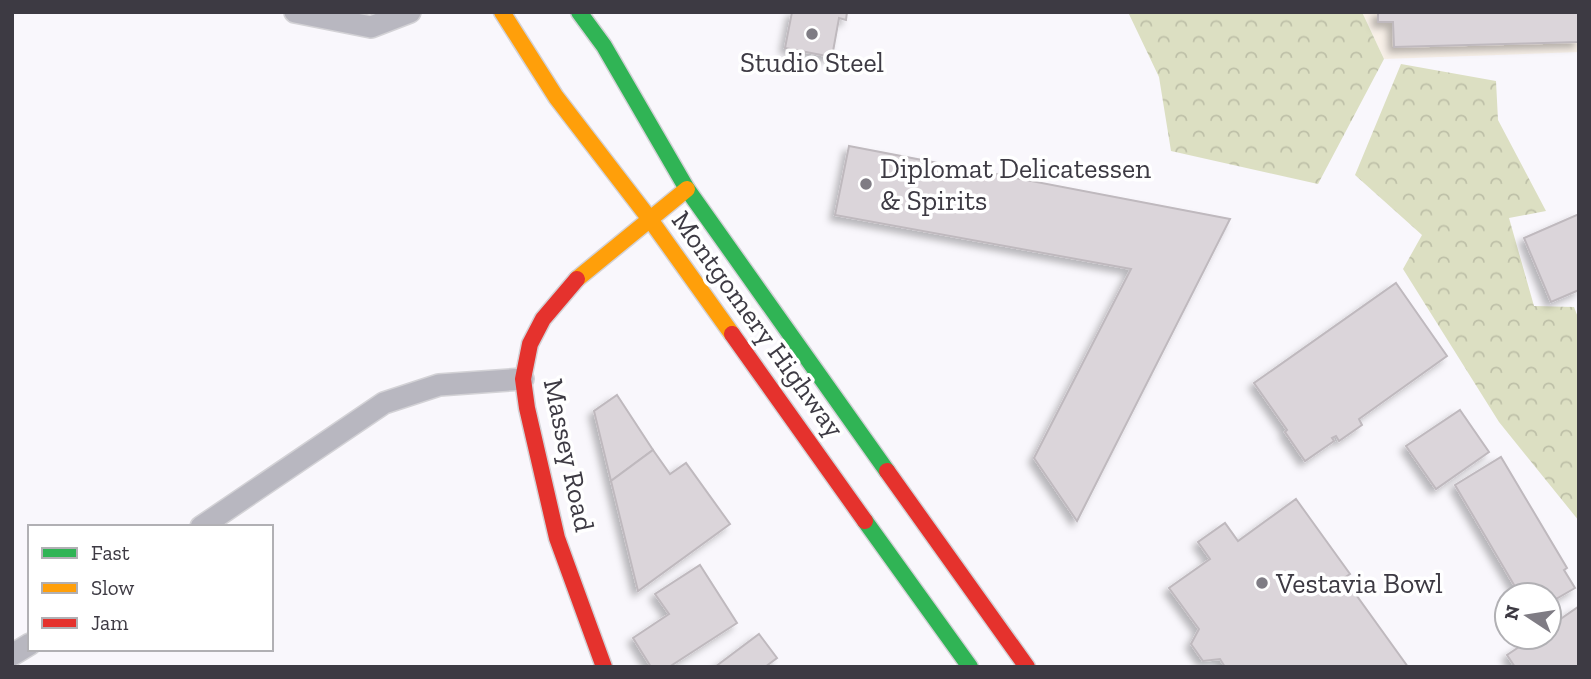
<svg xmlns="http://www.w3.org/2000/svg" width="1591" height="679" font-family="'Zilla Slab',serif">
	<defs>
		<pattern id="forest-crowns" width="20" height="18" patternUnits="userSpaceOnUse" patternTransform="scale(1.75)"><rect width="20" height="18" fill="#dcdfc2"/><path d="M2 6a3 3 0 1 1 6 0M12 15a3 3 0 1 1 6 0" fill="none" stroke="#bec0a8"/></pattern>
		<filter id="shadow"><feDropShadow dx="-5" dy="5" stdDeviation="3.5" flood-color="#0004"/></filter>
	</defs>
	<rect width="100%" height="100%" fill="#f9f7fc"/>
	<path fill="#f8f0e8" d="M 1362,12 L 1579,12 L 1579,52 L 1384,59 Z"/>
	<g fill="url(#forest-crowns)">
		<path d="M 1128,12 L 1362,12 L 1384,59 L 1318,184 L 1171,151 L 1159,77 Z"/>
		<path d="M 1401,64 L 1496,81 L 1498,120 L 1546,211 L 1509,218 L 1534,306 L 1574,307 L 1579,320 L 1579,521 L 1499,422 L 1403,269 L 1422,235 L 1355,175 Z"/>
	</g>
	<g fill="#dbd5da" stroke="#bfb9be" stroke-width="2" filter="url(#shadow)">
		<path d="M 792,12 L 847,12 L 846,20 L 839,18 L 832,57 L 785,48 Z"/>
		<path d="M 1378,12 L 1579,12 L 1579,42 L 1394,47 L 1393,22 L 1378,22 Z"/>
		<path d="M 849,146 L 1230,219 L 1077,521 L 1034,458 L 1131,269 L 835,215 Z"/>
		<path d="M 1579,214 L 1579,290 L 1551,302 L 1524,238 Z"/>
		<path d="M 1396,283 L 1447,356 L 1359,419 L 1362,425 L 1339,441 L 1336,436 L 1332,438 L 1334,441 L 1305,461 L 1285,432 L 1287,430 L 1254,383 Z"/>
		<path d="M 617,395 L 653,450 L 611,481 L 594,411 Z"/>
		<path d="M 1460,410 L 1489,452 L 1436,489 L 1406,446 Z"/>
		<path d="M 653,450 L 670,474 L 686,463 L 730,524 L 638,591 L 611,481 Z"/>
		<path d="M 1501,457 L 1567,568 L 1564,570 L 1575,588 L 1549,603 L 1549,595 L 1520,595 L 1455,485 Z"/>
		<path d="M 1296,499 L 1350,574 L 1344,578 L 1408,667 L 1225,667 L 1220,659 L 1203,661 L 1191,644 L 1199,629 L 1169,588 L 1210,559 L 1198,542 L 1225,523 L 1238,541 Z"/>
		<path d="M 700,565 L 737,623 L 669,667 L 651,667 L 633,638 L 669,614 L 655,594 Z"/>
		<path d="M 1578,607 L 1579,667 L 1515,667 L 1507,655 L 1534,637 L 1549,637 L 1549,627 Z"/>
		<path d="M 759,634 L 777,658 L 765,667 L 715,667 Z"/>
	</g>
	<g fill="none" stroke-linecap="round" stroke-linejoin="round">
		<defs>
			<g id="street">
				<path d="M 295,12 L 371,27 L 410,12"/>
				<path d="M 201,527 L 384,403 L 439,385 L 523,379"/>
				<path d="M 12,655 L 30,644"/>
			</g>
			<g id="fast">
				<path d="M 579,12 L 604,46 L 687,189 L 887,471"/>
				<path d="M 865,521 L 970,667"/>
			</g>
			<g id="slow">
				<path d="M 502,12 L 556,97 L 649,218 L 732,334"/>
				<path d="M 577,279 L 687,189"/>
			</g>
			<g id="jam">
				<path d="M 577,279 L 543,319 L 530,344 L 523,379 L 527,408 L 557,538 L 604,667"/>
				<path d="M 732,334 L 865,521"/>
				<path d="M 887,471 L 1027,667"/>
			</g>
		</defs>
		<use href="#street" stroke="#d3d2d6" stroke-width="24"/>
		<use href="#fast" stroke="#d3d2d6" stroke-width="19"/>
		<use href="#slow" stroke="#d3d2d6" stroke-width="19"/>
		<use href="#jam" stroke="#d3d2d6" stroke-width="19"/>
		<use href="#street" stroke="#b8b7c0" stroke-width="21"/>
		<use href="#fast" stroke="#30b455" stroke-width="16"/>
		<use href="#slow" stroke="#ff9f0a" stroke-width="16"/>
		<use href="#jam" stroke="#e5322d" stroke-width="16"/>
	</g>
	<g fill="#7f7c84" stroke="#fff" stroke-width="2.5">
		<circle cx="812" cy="34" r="7"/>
		<circle cx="866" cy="184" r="7"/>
		<circle cx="1262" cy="583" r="7"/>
	</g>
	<g text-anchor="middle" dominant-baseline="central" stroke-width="7" stroke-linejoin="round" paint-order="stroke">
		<g font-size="28" fill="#3d3a43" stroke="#fff" text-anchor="start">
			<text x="812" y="62" text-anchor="middle">Studio Steel</text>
			<text x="880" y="168">Diplomat Delicatessen<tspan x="880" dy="32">&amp; Spirits</tspan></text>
			<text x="1276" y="583">Vestavia Bowl</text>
		</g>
		<g font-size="28" fill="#3d3a43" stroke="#fff">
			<text transform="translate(758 324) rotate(54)">Montgomery Highway</text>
			<text transform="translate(569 455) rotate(78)">Massey Road</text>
		</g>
	</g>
	<rect width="1591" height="679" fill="none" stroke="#3d3a43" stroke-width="28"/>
	<rect x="28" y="525" width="245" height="126" fill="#ffffff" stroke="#b1b0b4" stroke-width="2"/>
	<rect x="42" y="548" width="35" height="10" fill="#30b455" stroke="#b1b0b4" stroke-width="2"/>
	<text x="91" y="560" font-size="21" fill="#3d3a43">Fast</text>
	<rect x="42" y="583" width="35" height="10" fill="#ff9f0a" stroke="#b1b0b4" stroke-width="2"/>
	<text x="91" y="595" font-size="21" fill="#3d3a43">Slow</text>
	<rect x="42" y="618" width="35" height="10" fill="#e5322d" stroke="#b1b0b4" stroke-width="2"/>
	<text x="91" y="630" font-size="21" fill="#3d3a43">Jam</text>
	<g transform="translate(1528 616) rotate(282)"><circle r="33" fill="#ffffff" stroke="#b1b0b4" stroke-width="2"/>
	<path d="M0-5L12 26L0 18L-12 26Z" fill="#7f7c84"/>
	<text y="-10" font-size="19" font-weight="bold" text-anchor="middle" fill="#3d3a43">N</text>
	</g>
</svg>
